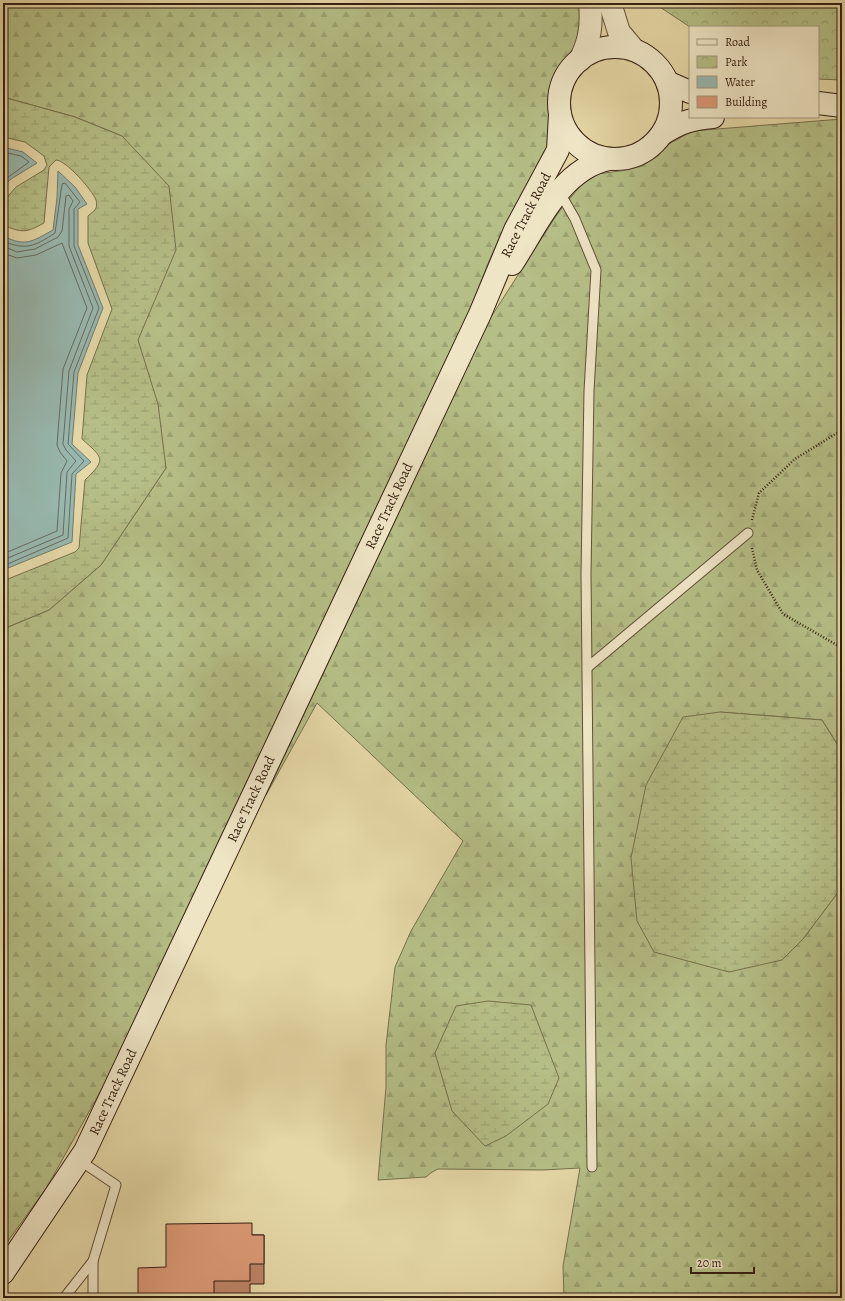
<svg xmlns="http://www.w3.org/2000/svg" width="845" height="1301" font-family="Alegreya,serif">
	<defs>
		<pattern id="forest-firs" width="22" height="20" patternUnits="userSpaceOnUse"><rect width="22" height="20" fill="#b5be86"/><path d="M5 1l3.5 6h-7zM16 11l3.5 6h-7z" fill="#9ca373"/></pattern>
		<pattern id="wetland-marsh" width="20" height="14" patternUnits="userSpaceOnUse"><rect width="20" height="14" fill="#b5be86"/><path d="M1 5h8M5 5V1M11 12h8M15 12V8" fill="none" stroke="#9ca373"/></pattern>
		<pattern id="park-crowns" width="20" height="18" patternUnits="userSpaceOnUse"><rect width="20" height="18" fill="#b5be86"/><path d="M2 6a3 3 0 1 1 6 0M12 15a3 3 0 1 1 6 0" fill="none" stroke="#9ca373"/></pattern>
	</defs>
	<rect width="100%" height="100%" fill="#e5d7a6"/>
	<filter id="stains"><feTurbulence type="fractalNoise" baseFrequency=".005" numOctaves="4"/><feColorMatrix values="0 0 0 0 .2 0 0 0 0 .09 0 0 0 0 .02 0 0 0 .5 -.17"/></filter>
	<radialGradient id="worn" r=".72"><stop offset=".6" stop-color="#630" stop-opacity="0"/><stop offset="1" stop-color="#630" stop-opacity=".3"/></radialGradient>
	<g fill="url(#forest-firs)" stroke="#76704c">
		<path d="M 3,3 L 579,3 C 580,20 581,39 570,53 C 563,62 556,69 552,80 C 544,102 554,126 548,147 C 540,169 522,192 511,214 C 495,244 483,277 470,309 L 104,1085 L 47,1187 L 3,1248 L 3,629 L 49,610 L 101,565 L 166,468 L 138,340 L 122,136 L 75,117 L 3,97 Z"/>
		<path d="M 842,119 L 842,752 L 822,720 L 720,712 L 803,939 L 842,887 L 842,1298 L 564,1298 L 563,1266 L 580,1168 L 543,1170 L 438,1169 L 432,1172 L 426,1177 L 378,1180 L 386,1087 L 386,1045 L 395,967 L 411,931 L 463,841 L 317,703 L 266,795 L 489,320 L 558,213 L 581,185 L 598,174 L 627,170 L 642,166 L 658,156 L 669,144 L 692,131 Z"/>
	</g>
	<g fill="url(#wetland-marsh)" stroke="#76704c">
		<path d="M 3,97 L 75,117 L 122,136 L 169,186 L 176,250 L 138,340 L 158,404 L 166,468 L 101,565 L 49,610 L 3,629 L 3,592 L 8,579 L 75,552 L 79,548 L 85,480 C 107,459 103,458 82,439 L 87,375 L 112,309 L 88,243 L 88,216 L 95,210 C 97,207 97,203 96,200 C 92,190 66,160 56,160 L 49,167 L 44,223 C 26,233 22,233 3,225 L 3,202 L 16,187 L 44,170 L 47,165 L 44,156 L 25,142 L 3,137 Z"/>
		<path d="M 720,712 L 822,720 L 842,752 L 842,887 L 803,939 L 782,960 L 729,972 L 654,952 L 637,921 L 631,858 L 646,785 L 683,717 Z"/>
		<path d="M 488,1001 L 531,1005 L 559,1078 L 548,1104 L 506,1136 L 485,1146 L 452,1111 L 435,1053 L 456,1006 Z"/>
	</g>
	<path fill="url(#park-crowns)" stroke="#76704c" d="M 654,3 L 842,3 L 842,80 L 818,79 L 818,27 L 690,27 Z"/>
	<g fill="#98b8af" stroke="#717c70">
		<path d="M 3,147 L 23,152 L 37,163 L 11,179 L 3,187 Z"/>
		<path d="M 58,171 L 75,187 L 87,204 L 78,209 L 78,245 L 103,308 L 78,373 L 72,444 L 91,462 L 76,474 L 72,542 L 3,570 L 3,236 C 26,247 31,242 53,230 L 57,198 Z"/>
	</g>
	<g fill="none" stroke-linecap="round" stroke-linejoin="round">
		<g stroke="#686c60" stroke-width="1">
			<path d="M 3,152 L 21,156 L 29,162 L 3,181"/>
			<path d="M 3,241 C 26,251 35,246 55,233 L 62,184 L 65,183 L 80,202 L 74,209 L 74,246 L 99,308 L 74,372 L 68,444 L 84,461 L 72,474 L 68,538 L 3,566"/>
			<path d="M 3,246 L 17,252 L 35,249 L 58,237 L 62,231 L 66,196 L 69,195 L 73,201 L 69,209 L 69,246 L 93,308 L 69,371 L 63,444 L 66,450 L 76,461 L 67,472 L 63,535 L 3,560"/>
			<path d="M 3,253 L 17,258 L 36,255 L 62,243 L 87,308 L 63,369 L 57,445 L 60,452 L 67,461 L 61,473 L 57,531 L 3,554"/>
		</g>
		<defs>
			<g id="service">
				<path d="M 559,191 L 575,219 L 596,270 L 589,391 L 586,574 L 592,1167"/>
				<path d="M 588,667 L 748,533"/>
				<path d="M 79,1160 L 116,1185 L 93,1261 L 93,1298"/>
				<path d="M 64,1298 L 93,1261"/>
			</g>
			<g id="tertiary">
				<path d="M 610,3 L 619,32 L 634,50"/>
				<path d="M 580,60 C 590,41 592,25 590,3"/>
			</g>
			<g id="secondary">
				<circle cx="615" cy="103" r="56"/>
				<path d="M 667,82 L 690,92"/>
				<path d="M 818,103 L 842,106"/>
				<path d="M 662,134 C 681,122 691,119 713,117"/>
				<path d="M 512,264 C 537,226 560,169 609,159"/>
				<path d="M 3,1273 L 85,1151 L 480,314 L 515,230 L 558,150 L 560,114"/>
			</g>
		</defs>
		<use href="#service" stroke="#624e37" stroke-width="11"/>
		<use href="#tertiary" stroke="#624e37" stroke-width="24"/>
		<use href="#secondary" stroke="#372112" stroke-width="24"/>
		<g stroke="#372112" stroke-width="2.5" stroke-dasharray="1 2" stroke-linecap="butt">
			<path d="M 752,520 L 759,493 L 795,459 L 842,430"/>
			<path d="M 752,548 L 757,570 L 783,614 L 842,648"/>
		</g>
		<use href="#service" stroke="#eee5c5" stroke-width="9"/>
		<use href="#tertiary" stroke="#eee5c5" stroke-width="22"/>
		<use href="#secondary" stroke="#eee5c5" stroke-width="22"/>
	</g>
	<path fill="#bb8365" stroke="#372112" d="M 252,1235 L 264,1235 L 264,1284 L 250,1284 L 250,1298 L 138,1298 Z"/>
	<path fill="#da9875" stroke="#372112" d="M 252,1223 L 252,1235 L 264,1235 L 264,1264 L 250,1264 L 250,1281 L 214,1281 L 214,1298 L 138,1298 L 138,1268 L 166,1267 L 166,1224 Z"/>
	<g text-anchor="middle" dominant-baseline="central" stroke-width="4" stroke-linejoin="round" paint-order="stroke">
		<g font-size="14" fill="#372112" stroke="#eee5c5">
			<text transform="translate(526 215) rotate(-63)">Race Track Road</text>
			<text transform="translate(389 506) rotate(-65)">Race Track Road</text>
			<text transform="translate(251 799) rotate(-65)">Race Track Road</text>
			<text transform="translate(113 1092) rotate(-65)">Race Track Road</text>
		</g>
	</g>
	<rect width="845" height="1301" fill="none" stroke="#e5d7a6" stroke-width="16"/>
	<rect x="4" y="4" width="837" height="1293" fill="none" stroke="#372112" stroke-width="2"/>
	<rect x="8" y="8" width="829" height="1285" fill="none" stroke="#372112"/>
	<rect x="689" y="26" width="130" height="92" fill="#eee5c5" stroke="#a5977d"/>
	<rect x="697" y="39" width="20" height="6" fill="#eee5c5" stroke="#a5977d"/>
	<text x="725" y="46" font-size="12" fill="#372112">Road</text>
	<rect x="697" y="56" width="20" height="12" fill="url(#park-crowns)" stroke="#a5977d"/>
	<text x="725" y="66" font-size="12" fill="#372112">Park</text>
	<rect x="697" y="76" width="20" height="12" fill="#98b8af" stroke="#a5977d"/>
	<text x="725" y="86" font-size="12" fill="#372112">Water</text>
	<rect x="697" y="96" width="20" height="12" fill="#da9875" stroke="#a5977d"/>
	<text x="725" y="106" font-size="12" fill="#372112">Building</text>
	<path d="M691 1267v6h63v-6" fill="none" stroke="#372112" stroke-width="2"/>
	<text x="697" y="1267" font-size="12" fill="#372112" stroke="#eee5c5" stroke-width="3" paint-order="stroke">20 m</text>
	<rect width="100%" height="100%" filter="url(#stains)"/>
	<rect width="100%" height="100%" fill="url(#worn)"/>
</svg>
